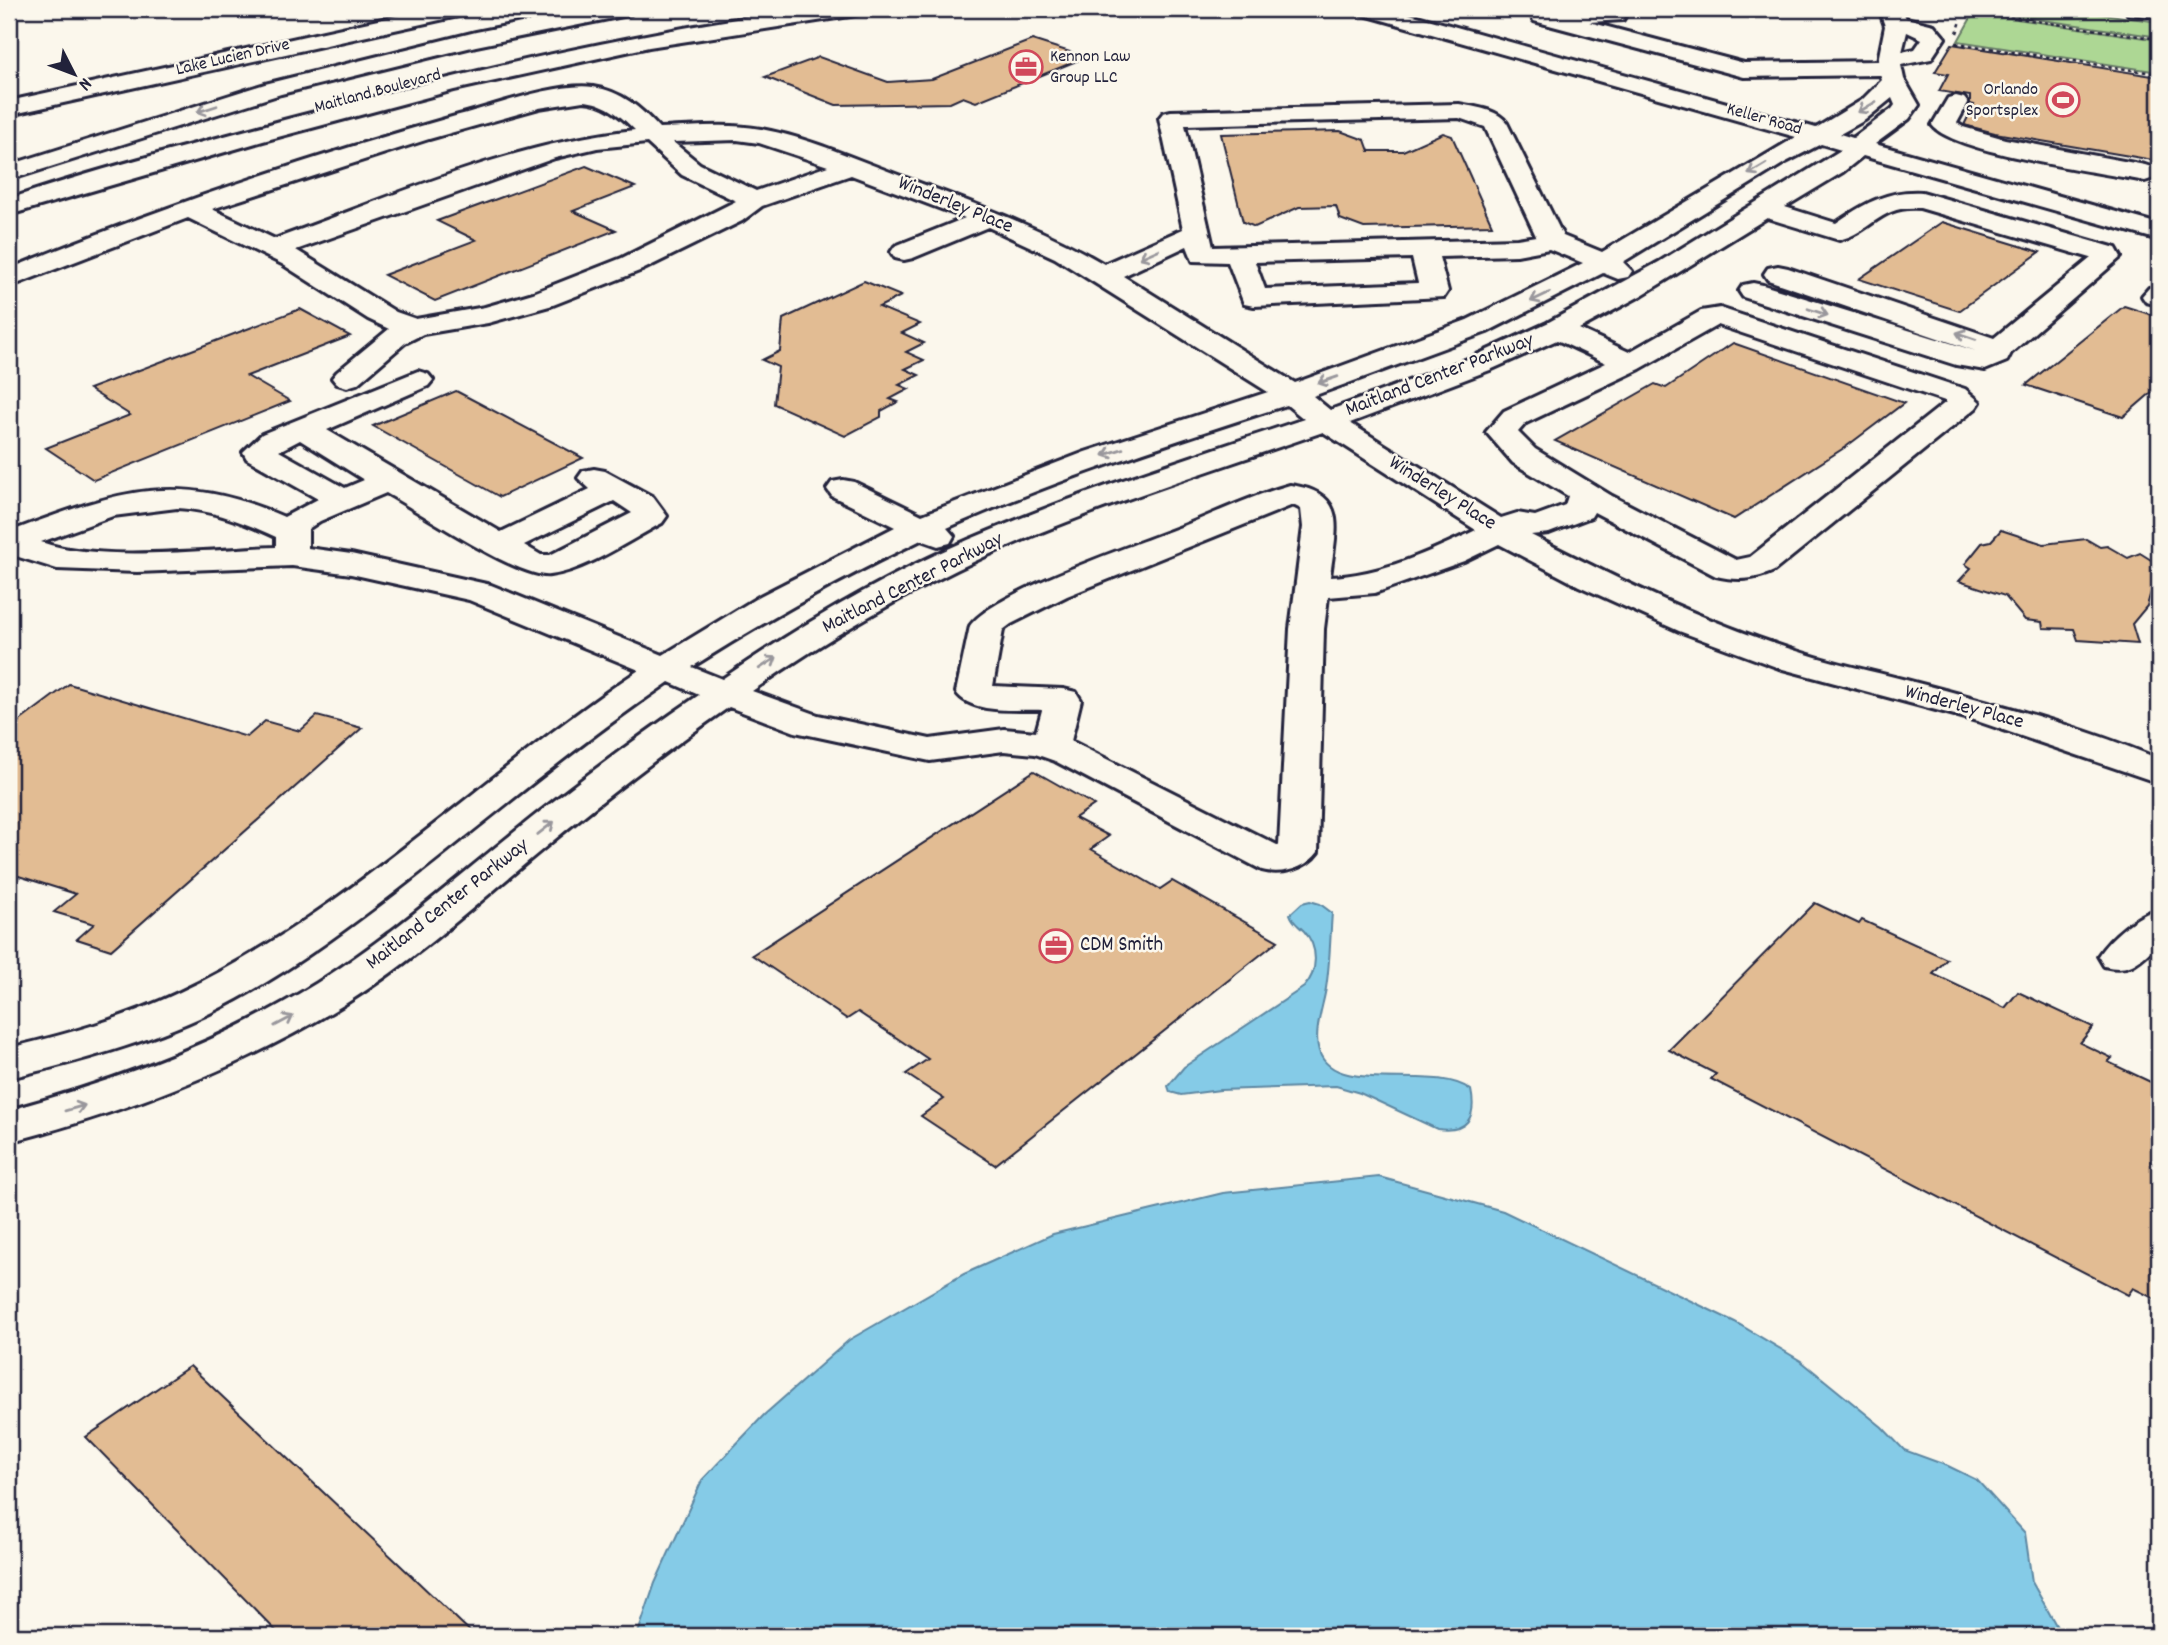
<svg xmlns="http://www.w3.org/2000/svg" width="2168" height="1645" font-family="Dekko,sans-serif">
	<rect width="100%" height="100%" fill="#fbf7ec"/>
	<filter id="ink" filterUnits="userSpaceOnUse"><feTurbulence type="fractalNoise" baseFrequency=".0143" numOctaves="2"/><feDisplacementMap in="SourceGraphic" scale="14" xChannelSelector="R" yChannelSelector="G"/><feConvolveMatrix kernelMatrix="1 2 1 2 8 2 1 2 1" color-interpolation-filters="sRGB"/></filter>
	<g filter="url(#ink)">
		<g fill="#add794" stroke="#687c68" stroke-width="2">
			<path d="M 2011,9 L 2068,9 L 2159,22 L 2159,37 L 2008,15 Z"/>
			<path d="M 1983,14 L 2159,40 L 2159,72 L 1958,41 L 1972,16 Z"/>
		</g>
		<g fill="#85cbe7" stroke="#5d87a2" stroke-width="2">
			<path d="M 1310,901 L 1320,904 L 1332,913 C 1330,938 1330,964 1326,988 C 1323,1007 1313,1032 1319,1051 C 1334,1098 1435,1062 1471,1090 C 1477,1118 1467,1133 1437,1129 L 1360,1093 L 1336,1086 L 1220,1090 L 1181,1095 L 1170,1092 L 1168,1086 L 1184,1067 L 1304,987 C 1318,972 1319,947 1304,931 C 1298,925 1293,923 1290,914 L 1302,903 Z"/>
			<path d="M 1379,1177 L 1503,1211 L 1735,1322 L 1801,1361 L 1882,1427 L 1904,1450 L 1948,1466 L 1977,1480 L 2025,1533 L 2032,1582 L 2062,1636 L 637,1636 L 655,1583 L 702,1480 L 764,1415 L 849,1340 L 964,1274 L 1053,1234 L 1223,1193 Z"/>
		</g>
		<g fill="#e2bc93" stroke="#22223b" stroke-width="2">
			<path d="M 1032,40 L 1086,57 L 976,102 L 963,97 L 950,103 L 836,105 L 765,77 L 819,57 L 888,82 L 932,79 Z"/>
			<path d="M 1952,44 L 2159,77 L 2159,161 L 1995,133 L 1964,125 L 1974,105 L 1970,104 L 1970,96 L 1939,91 L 1948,74 L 1935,72 Z"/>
			<path d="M 1340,131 L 1365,140 L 1369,151 L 1403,151 L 1443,133 L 1452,136 L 1492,225 L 1364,228 L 1340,219 L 1336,206 L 1299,207 L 1255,227 L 1243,222 L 1221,134 Z"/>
			<path d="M 586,166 L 635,187 L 573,211 L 616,230 L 435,301 L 384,275 L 476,240 L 437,221 Z"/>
			<path d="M 1942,222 L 2040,252 L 1959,311 L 1859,279 Z"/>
			<path d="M 864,281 L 901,296 L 879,307 L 920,324 L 902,333 L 924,343 L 906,352 L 924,360 L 905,369 L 919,375 L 899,385 L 909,389 L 890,399 L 898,402 L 881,411 L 881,417 L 845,436 L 774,404 L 778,367 L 762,360 L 780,351 L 783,319 Z"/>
			<path d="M 2124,306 L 2159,317 L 2159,386 L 2123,417 L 2026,385 Z"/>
			<path d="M 300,309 L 350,336 L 247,376 L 290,401 L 94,480 L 46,448 L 130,415 L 89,389 Z"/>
			<path d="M 1733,343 L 1904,403 L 1847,446 L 1734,519 L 1555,441 L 1655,384 L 1666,388 Z"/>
			<path d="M 456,391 L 583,458 L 500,497 L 373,426 Z"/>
			<path d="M 2001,530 L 2044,544 L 2086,539 L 2100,547 L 2107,546 L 2128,558 L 2140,553 L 2159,565 L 2159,586 L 2152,588 L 2147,606 L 2132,624 L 2138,644 L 2078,640 L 2074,629 L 2043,628 L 2042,622 L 2025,620 L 2005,596 L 1959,581 L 1971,568 L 1965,564 L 1982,543 L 1991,541 Z"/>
			<path d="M 69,684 L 247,737 L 265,721 L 300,731 L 317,716 L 362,728 L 111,950 L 77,939 L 94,924 L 54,912 L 76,894 L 9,873 L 9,729 Z"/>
			<path d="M 1034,771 L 1094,805 L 1075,818 L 1109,836 L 1091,849 L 1160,889 L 1172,881 L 1278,941 L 995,1165 L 921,1116 L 944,1099 L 906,1074 L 928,1059 L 858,1012 L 847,1019 L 752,955 Z"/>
			<path d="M 1815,903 L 1859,924 L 1862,920 L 1947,959 L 1933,974 L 2005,1008 L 2018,992 L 2093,1027 L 2080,1043 L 2112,1058 L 2108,1062 L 2159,1086 L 2159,1301 L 2133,1288 L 2128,1295 L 1711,1079 L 1716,1074 L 1669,1050 Z"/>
			<path d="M 190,1366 L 475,1636 L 281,1636 L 86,1437 Z"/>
		</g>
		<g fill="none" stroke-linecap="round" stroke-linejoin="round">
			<defs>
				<g id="minor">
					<path d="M 428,9 L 469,9 L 466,14 L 458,16 L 9,115 L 9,101 Z"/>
					<path d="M 1358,9 L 1392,9 L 1816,128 L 1862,100 L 1882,80 L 1880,75 L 1744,77 L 1534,21 L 1531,16 L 1534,11 L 1542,9 L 1621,9 L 1626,15 L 1623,20 L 1589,22 L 1744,63 L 1878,61 L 1885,26 L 1879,9 L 1901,9 L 1906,18 L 1934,25 L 1945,38 L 1931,59 L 1901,65 L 1904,79 L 1919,105 L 1909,119 L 1875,144 L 2159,224 L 2159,240 L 1863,156 L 1843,172 L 1785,207 L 1836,223 C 1864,204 1887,190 1922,192 L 2116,248 L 2121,257 L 2011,353 L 2007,361 L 1985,370 L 1956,365 L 1743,297 L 1739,291 L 1743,285 L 1753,283 L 1763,285 L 1976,351 L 1768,280 L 1764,274 L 1768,268 L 1778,266 L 1788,268 L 1994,338 L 2091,258 L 1920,208 C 1879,205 1872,232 1839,240 L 1767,218 L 1642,295 L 1579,329 L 1629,352 L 1701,311 L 1720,308 L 1965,389 L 1980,402 L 1976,408 L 1774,571 C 1754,580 1737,581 1716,576 L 1594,512 L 1591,517 L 1549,533 L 1531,535 C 1619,580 1709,624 1803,653 C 1837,664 1872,671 1906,680 C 1991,702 2078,725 2159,759 L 2159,783 L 1977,721 L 1779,668 L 1679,631 L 1579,586 L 1499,544 L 1464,561 L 1375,593 L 1328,597 L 1324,629 L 1318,852 C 1306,869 1281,875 1262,870 L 1055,761 L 1035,754 L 1004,751 L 930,761 L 795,732 L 729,707 C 661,754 596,805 532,858 C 471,909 412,962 345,1004 C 241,1068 126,1112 9,1142 L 9,1110 C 116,1081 222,1042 317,983 C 385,940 445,888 507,838 C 569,788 633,740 699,695 L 669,682 C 575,746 489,819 400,888 C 340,934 278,980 210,1013 C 146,1043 78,1062 9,1078 L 9,1048 C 68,1034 125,1018 180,992 C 345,915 487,771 639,670 L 469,600 L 351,574 L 292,566 L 137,572 L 57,569 L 9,554 L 9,532 C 115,493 173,468 284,517 L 318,499 L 247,459 L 243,452 L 262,434 L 418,371 L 428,374 L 433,380 L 428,386 L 327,430 L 501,532 L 590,489 L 578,478 L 583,471 L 594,469 L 605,471 L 653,497 L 667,516 L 662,523 C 630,540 585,571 550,575 C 519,579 418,511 386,493 L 320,521 L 308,529 L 308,548 L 351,554 L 491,585 L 663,655 L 760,596 L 895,527 L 832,496 L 827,489 L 832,482 L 843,480 L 854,482 L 922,515 L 1085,452 L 1268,392 L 1055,258 L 988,227 L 913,258 L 904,260 L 895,258 L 891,252 L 895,246 L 965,218 L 851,175 L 762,206 L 742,221 L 642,270 L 553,305 L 488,323 L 423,334 L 405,343 L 357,384 L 347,387 L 337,384 L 332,378 L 337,372 L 389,329 L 368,319 L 282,264 L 188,218 L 9,287 L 9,269 C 156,209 306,158 459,115 C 494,106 558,82 593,87 C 621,91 641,108 659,128 C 693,127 728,123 761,129 C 806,137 850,157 893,173 C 964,200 1037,225 1104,264 L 1183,229 L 1159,118 L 1163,113 L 1171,111 L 1459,104 C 1475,107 1497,109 1507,123 L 1563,236 L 1602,252 L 1796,137 L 1361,14 ZM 1907,32 L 1922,39 L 1915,49 L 1902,52 ZM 1892,98 L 1895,105 L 1892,109 L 1853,138 L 1840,134 L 1865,120 ZM 583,101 C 604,102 620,115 635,130 C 510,143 392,197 275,239 L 212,209 L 429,139 L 539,108 ZM 1459,118 L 1485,127 L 1536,236 L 1517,239 L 1213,247 L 1185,125 ZM 737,140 L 759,143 L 828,166 L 756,191 L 700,164 L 673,142 ZM 647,143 L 682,175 L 736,201 L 622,258 L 533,293 L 485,307 L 416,319 L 396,312 L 296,250 L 555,158 L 597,148 ZM 1821,144 L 1841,150 L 1659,262 L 1547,323 L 1470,358 L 1330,410 L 1313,396 L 1487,332 L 1603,273 L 1618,279 L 1628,277 L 1632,271 L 1623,262 L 1786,162 ZM 1187,246 L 1193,261 L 1228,262 L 1244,304 L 1254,306 L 1444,297 L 1448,291 L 1439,257 L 1517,255 L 1549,249 L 1583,263 L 1467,320 L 1295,383 L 1123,276 ZM 1412,258 L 1418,283 L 1265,289 L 1255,262 ZM 1718,325 L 1945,401 L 1946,402 L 1750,557 L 1736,560 L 1612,496 L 1535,449 L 1518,432 L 1526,423 L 1640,369 ZM 1557,340 L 1606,363 L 1504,411 L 1486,432 L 1513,463 L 1568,496 L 1565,505 L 1535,516 L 1517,513 L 1501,518 L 1350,423 L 1490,370 ZM 1287,405 L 1304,419 C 1191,457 1077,493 968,540 C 882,577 799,626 722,679 L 692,667 C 766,620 842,578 921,540 L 938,546 L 950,543 L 954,536 L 947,528 C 1057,479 1172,442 1287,405 ZM 1323,432 L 1476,530 C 1430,552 1380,575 1330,577 C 1335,531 1351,493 1290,485 C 1253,495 1216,513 1181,527 C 1137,544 992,593 970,626 L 956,692 C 972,715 1017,709 1042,710 L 1036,732 L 1004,729 L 930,739 L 818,715 L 752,691 C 826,639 905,593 988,555 C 1096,506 1211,471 1323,432 ZM 300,440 L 364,480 L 345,488 L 279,451 ZM 614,501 L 632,513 L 550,555 L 541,555 L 524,545 ZM 1293,505 L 1301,509 L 1303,527 L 1290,629 L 1279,846 L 1071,741 L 1081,700 L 1076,692 L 1063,689 L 993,686 L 1003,630 L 1011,624 L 1067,596 ZM 177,508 C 214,510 243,522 276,537 L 276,547 C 212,549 99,563 41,542 L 113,516 Z"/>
					<path d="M 2125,9 L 2159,9 L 2159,17 L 2128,14 Z"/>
					<path d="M 1956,96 L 1964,98 L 1968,103 L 1957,123 L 1963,127 L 2005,139 L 2145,165 L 2154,168 L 2158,173 L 2154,178 L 2145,181 C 2106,173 1952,153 1932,125 L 1948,98 Z"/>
					<path d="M 2159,286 L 2159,305 L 2146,302 L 2142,296 L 2149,288 Z"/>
					<path d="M 2159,909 L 2159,943 C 2140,960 2132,973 2104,966 L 2098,956 C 2111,936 2137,915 2159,909 Z"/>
				</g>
				<g id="highway">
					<path d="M 592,9 L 634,9 L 631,14 L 623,16 L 476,46 L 281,94 L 9,180 L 9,165 L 265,84 L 476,32 Z"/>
					<path d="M 804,9 L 861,9 L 858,14 L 850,16 L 649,47 L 454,90 L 263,141 L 9,215 L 9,199 C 99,168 192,145 284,120 C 456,74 628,33 804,9 Z"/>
				</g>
			</defs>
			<use href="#minor" stroke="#22223b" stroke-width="6"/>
			<use href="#highway" stroke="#22223b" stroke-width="6"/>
			<g stroke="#22223b" stroke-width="2.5" stroke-dasharray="3.5 3.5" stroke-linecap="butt">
				<path d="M 1982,13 L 2159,39"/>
				<path d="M 1957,33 L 1961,21"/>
				<path d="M 1956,43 L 2159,74"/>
			</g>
			<use href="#minor" fill="#fbf7ec" fill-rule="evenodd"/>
			<use href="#highway" fill="#fbf7ec" fill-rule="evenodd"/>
		</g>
		<defs><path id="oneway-shaft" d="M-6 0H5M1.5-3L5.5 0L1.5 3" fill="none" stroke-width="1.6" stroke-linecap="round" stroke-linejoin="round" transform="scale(1.75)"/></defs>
		<g stroke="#99979c">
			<use href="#oneway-shaft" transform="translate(1867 107) rotate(149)"/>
			<use href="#oneway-shaft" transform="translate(207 109) rotate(162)"/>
			<use href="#oneway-shaft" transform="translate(1757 169) rotate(149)"/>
			<use href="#oneway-shaft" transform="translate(1149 254) rotate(156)"/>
			<use href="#oneway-shaft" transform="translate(1540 297) rotate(154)"/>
			<use href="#oneway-shaft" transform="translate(1818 312) rotate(18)"/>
			<use href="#oneway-shaft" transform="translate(1966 336) rotate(-161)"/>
			<use href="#oneway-shaft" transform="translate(1328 380) rotate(161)"/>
			<use href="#oneway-shaft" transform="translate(1113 452) rotate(161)"/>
			<use href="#oneway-shaft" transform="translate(768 663) rotate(-33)"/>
			<use href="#oneway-shaft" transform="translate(546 828) rotate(-38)"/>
			<use href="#oneway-shaft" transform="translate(284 1021) rotate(-28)"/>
			<use href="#oneway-shaft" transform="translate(75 1108) rotate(-16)"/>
		</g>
	</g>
	<defs>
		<symbol id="office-ring" viewBox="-11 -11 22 22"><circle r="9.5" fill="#fbf7ec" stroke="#d1495b" stroke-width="1.5"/><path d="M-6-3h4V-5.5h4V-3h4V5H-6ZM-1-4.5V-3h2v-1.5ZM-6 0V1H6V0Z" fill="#d1495b"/></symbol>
		<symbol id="stadium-ring" viewBox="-11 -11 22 22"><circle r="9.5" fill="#fbf7ec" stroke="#d1495b" stroke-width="1.5"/><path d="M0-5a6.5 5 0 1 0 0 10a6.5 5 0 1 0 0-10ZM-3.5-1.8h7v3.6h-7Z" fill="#d1495b"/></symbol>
	</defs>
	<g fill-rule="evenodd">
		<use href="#office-ring" x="1007" y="48" width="38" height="38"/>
		<use href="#stadium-ring" x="2044" y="81" width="38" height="38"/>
		<use href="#office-ring" x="1037" y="927" width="38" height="38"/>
	</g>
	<g text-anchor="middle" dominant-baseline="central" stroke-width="5" stroke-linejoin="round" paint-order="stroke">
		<g font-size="18" fill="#22223b" stroke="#fbf7ec" text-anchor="start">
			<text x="1050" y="57">Kennon Law<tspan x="1050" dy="21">Group LLC</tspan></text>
			<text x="2038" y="90" text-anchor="end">Orlando<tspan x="2038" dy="21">Sportsplex</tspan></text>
		</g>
		<g font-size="18" fill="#22223b" stroke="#fbf7ec">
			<text transform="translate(233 58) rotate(-13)">Lake Lucien Drive</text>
			<text transform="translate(378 92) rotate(-15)">Maitland Boulevard</text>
			<text transform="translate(1764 120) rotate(16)">Keller Road</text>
		</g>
		<g font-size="21" fill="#22223b" stroke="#fbf7ec">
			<text transform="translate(955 206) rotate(22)">Winderley Place</text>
			<text transform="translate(1440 376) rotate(-21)">Maitland Center Parkway</text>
			<text transform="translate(1442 494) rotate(32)">Winderley Place</text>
			<text transform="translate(913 584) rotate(-27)">Maitland Center Parkway</text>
			<text transform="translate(1964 708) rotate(15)">Winderley Place</text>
			<text transform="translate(448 905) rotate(-38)">Maitland Center Parkway</text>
		</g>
		<g font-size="21" fill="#22223b" stroke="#fbf7ec" text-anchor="start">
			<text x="1080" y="946">CDM Smith</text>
		</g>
	</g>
	<rect width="2168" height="1645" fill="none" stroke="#fbf7ec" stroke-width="35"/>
	<rect x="18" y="18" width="2133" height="1610" fill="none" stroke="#22223b" stroke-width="2.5" filter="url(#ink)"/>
	<g transform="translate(74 74) rotate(132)" stroke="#fbf7ec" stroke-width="5" paint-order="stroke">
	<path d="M0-5L12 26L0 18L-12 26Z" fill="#22223b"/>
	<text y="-10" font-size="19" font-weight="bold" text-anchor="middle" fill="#22223b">N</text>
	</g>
</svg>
